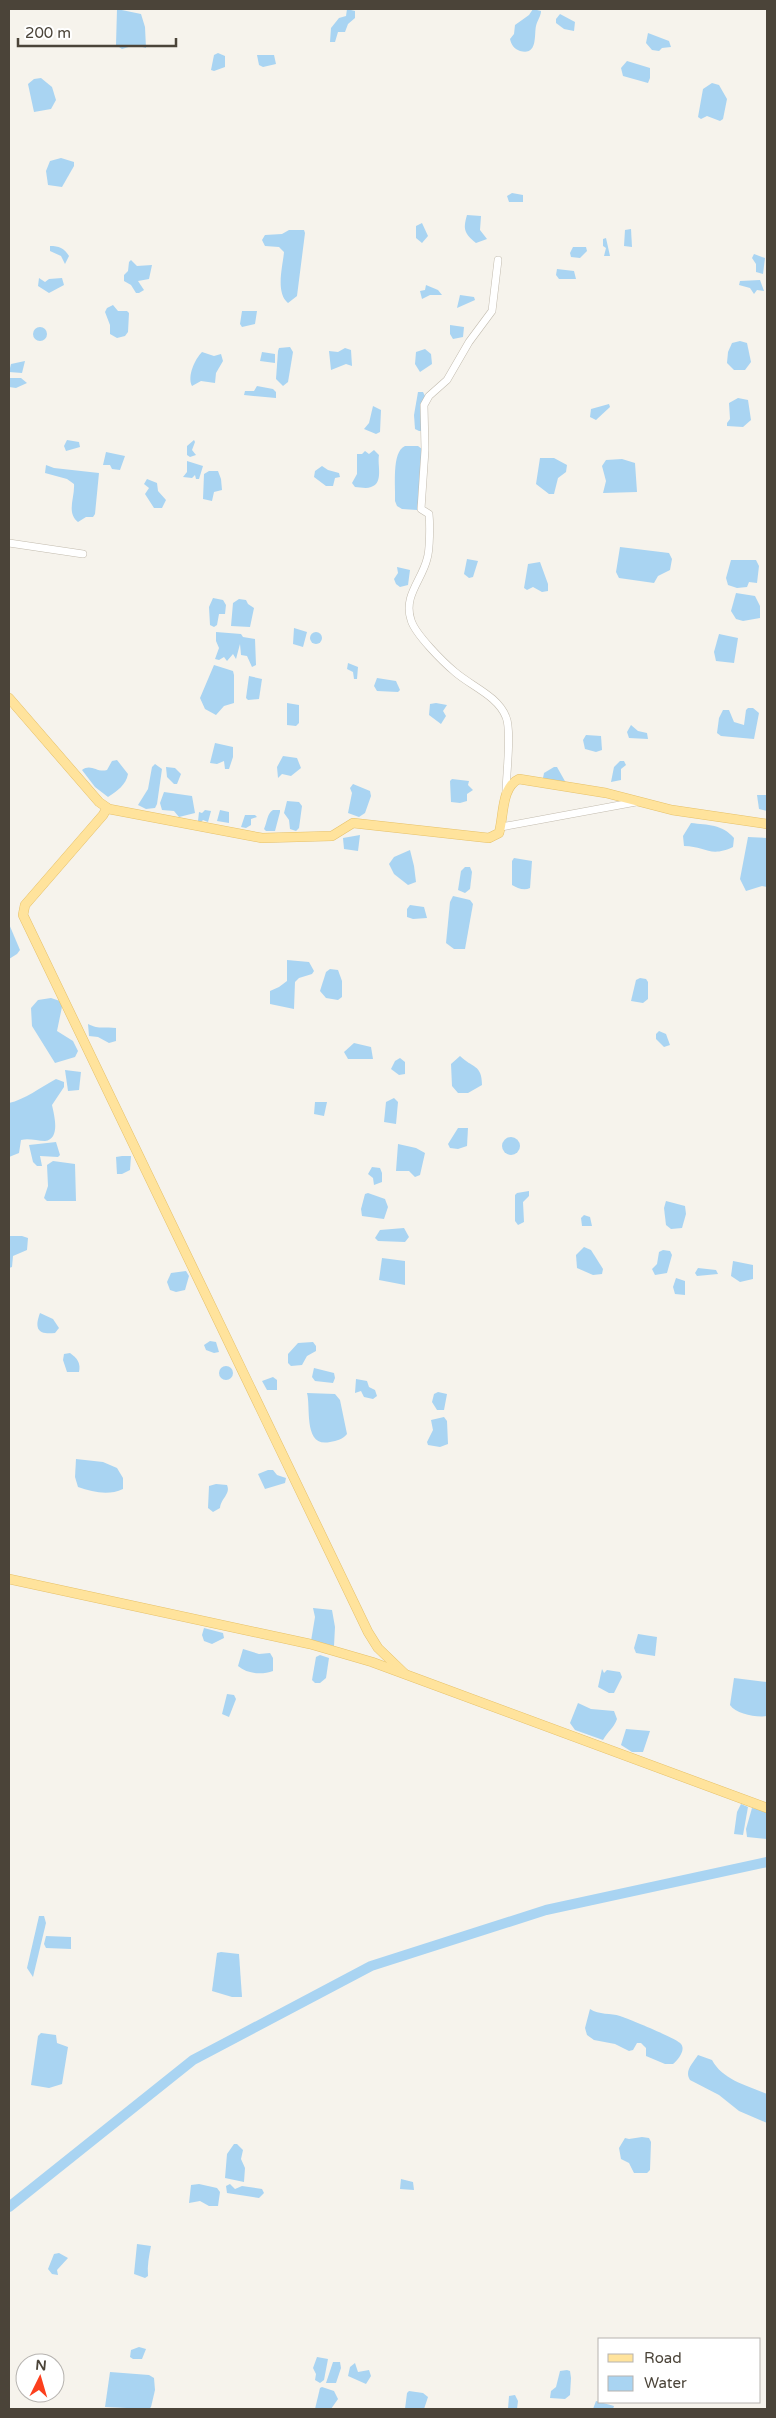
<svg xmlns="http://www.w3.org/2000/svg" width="776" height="2418" font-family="'Varela Round',sans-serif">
	<rect width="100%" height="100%" fill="#f6f3ec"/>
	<g fill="#a9d4f2">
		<path d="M 117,9 L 141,14 L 145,27 L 146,48 L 135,45 L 122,49 L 116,45 Z"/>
		<path d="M 347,9 L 355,11 L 355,18 L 348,24 L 345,32 L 338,32 L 335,42 L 330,42 L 331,28 L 339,18 L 346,16 Z"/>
		<path d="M 533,9 L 541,11 C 541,16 537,21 536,26 C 534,35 538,56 520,51 C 514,49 511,44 510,39 L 514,34 L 515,25 L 529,15 Z"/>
		<path d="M 560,14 L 575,22 L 574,31 L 564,29 L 556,23 L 556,19 Z"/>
		<path d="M 648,33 L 669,41 L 671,47 L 662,48 L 659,51 L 652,50 L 646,43 Z"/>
		<path d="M 218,53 L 225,56 L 225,67 L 214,71 L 211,70 L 214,55 Z"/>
		<path d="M 257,55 L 274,55 L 276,64 L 263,67 L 259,65 Z"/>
		<path d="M 627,61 L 650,68 L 650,78 L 648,83 L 623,76 L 621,68 Z"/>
		<path d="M 41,78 L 52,87 L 56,100 L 51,109 L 34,112 L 28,84 L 34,79 Z"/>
		<path d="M 712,83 L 719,85 L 727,99 L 723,119 L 720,121 L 707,116 L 701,119 L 698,117 L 703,89 Z"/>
		<path d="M 61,158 L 74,162 L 74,166 L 62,187 L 48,185 L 46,171 L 50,161 Z"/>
		<path d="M 512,193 L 523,195 L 523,202 L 509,202 L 507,196 Z"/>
		<path d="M 467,215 L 481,216 L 480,230 L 487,239 L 476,243 C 464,233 463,229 467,215 Z"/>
		<path d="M 422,223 L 428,236 L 422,243 L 416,238 L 416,226 Z"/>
		<path d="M 631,229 L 632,247 L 624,246 L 625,230 Z"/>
		<path d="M 289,230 L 304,230 L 305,233 L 297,296 L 288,303 C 275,293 283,265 284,252 L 279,247 L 265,246 L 262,240 L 265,235 L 282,234 Z"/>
		<path d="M 606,238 L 610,256 L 604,256 L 606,248 L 603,246 L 603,239 Z"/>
		<path d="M 50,246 C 59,246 64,248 69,256 L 65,264 L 61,256 L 50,251 Z"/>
		<path d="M 573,247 L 586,247 L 587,251 L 580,258 L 571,257 L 570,253 Z"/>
		<path d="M 754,254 L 765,258 L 763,274 L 756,272 L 756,264 L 752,258 Z"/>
		<path d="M 131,260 L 137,266 L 152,265 L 149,279 L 138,281 L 144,290 L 139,293 L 136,293 L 131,285 L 124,281 L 124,275 L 128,271 L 129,262 Z"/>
		<path d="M 557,269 L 574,271 L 576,279 L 559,279 L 556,275 Z"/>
		<path d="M 39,278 L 45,282 L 49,279 L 62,278 L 64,285 L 49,293 L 38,286 Z"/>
		<path d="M 760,280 L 764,291 L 757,290 L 754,294 L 750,288 L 739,285 L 740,281 Z"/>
		<path d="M 426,285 L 438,290 L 442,295 L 430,295 L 422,299 L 420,291 L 425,290 Z"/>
		<path d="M 460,295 L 474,297 L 475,300 L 457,308 Z"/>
		<path d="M 113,305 L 118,311 L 127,311 L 129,313 L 128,332 L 125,336 L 117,338 L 110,334 L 110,325 L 105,312 L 107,308 Z"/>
		<path d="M 242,311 L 257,311 L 255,324 L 242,327 L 240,324 Z"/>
		<path d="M 450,325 L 464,327 L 463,337 L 453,339 L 450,334 Z"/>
		<circle cx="40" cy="334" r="7"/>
		<path d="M 740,341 L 747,343 L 751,362 L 745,370 L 734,370 L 727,363 L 728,352 L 732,343 Z"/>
		<path d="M 290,347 L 293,352 L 288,382 L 283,386 L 276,379 L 278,351 L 279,348 Z"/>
		<path d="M 345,348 L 351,350 L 352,366 L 346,364 L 331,370 L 329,351 L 338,352 Z"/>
		<path d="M 425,349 L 431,354 L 432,364 L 420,372 L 415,364 L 416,352 Z"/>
		<path d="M 202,352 L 214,356 L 221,354 L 223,361 L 216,373 L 215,383 L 201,381 L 192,386 C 187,376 195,359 202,352 Z"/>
		<path d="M 262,352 L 275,354 L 275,363 L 260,361 Z"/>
		<path d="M 25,361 L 22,373 L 9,372 L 11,364 Z"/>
		<path d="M 9,378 L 21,378 L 27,383 L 16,388 L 9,387 Z"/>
		<path d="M 257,386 L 273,389 L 276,392 L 276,398 L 244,395 L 245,391 L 254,391 Z"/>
		<path d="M 418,392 L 423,392 L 425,396 L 421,431 L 419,431 L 415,429 L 414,415 Z"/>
		<path d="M 738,398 L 748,400 L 751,420 L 743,427 L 727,426 L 727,423 L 730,419 L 729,403 Z"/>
		<path d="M 609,404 L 610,407 L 596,420 L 590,417 L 591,409 Z"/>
		<path d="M 373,406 L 381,410 L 380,432 L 376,434 L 364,429 L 369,423 Z"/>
		<path d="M 67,440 L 79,442 L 80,447 L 66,451 L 64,446 Z"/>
		<path d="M 194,440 L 195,442 L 192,450 L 196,455 L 190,457 L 187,455 L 187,446 Z"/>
		<path d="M 405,446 L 418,446 L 426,452 L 417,510 L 402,509 L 397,506 L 395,501 C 396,488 391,452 405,446 Z"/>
		<path d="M 374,450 L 379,455 C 377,465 384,483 371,487 C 366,489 360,487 355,487 L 352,483 L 357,474 L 357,454 L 362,454 L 365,451 L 369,454 Z"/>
		<path d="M 106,452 L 125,456 L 120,470 L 112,469 L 110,465 L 103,465 Z"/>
		<path d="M 540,458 L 554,458 L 567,465 L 566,472 L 558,478 L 554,494 L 549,494 L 536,484 Z"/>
		<path d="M 622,459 L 635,463 L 637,492 L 603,493 L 606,481 L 602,466 L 606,460 Z"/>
		<path d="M 187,461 L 203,466 L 199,479 L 196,479 L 195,475 L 192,478 L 183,477 L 187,472 Z"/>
		<path d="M 46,465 L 54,468 L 99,473 L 95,514 L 93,517 L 86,517 L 78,522 C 66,513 75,497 74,484 L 67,479 L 45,473 Z"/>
		<path d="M 322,466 L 328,470 L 339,473 L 340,477 L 335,478 L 333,486 L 326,486 L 314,477 L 315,471 Z"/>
		<path d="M 209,471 L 218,471 L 221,479 L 222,490 L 214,492 L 212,501 L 203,499 L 204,474 Z"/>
		<path d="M 147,479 L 157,483 L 158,491 L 166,500 L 162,508 L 154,508 L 145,494 L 149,488 L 144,484 Z"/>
		<path d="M 620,547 L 669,553 L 672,559 L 670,570 L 658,576 L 654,583 L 619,578 L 616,572 Z"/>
		<path d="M 467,559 L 478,561 L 473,577 L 469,578 L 464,574 Z"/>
		<path d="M 731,560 L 756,560 L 759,566 L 757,583 L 749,582 L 747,587 L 737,588 L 728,585 L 726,578 Z"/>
		<path d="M 540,562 L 548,584 L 548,591 L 542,592 L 533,587 L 527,590 L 524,588 L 528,564 Z"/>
		<path d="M 397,567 L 410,570 L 408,585 L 400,587 L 396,584 L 394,579 L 398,573 Z"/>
		<path d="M 736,593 L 755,596 L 760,606 L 760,618 L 743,621 L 736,619 L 731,611 Z"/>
		<path d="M 213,598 L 223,600 L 226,605 L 225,614 L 219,614 L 217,625 L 214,627 L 210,625 L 209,607 Z"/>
		<path d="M 239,599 L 246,600 L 248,604 L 254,608 L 250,627 L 231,626 L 233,603 Z"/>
		<path d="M 294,628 L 307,632 L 303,647 L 293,644 Z"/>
		<circle cx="316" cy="638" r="6"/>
		<path d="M 216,632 L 241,634 L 243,637 L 255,639 L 256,665 L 252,667 L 247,656 L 241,655 L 240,644 L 236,659 L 233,654 L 227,661 L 224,657 L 219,660 L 215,659 L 219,648 L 216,641 Z"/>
		<path d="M 719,634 L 738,638 L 734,663 L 716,661 L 714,652 Z"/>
		<path d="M 348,663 L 358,667 L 357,679 L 354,679 L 353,672 L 347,669 Z"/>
		<path d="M 214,665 L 233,671 L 234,675 L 234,703 L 224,706 L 216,715 L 205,709 L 200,698 Z"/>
		<path d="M 249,676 L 262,679 L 259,699 L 248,700 L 246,698 Z"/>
		<path d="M 377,678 L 396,681 L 400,690 L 398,692 L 377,691 L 374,686 Z"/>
		<path d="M 287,703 L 299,705 L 299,723 L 296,726 L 287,725 Z"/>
		<path d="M 436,703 L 447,705 L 443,711 L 446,716 L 441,724 L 429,715 L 430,704 Z"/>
		<path d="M 748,708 L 753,708 L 759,713 L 754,739 L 721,736 L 717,733 L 719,718 L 723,710 L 729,710 L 734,722 L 744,725 L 746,710 Z"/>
		<path d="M 631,725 L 638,731 L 647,733 L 648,739 L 629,738 L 627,732 Z"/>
		<path d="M 586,735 L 601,736 L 602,750 L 596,752 L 585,749 L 583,740 Z"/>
		<path d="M 215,743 L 233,747 L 233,757 L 229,769 L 225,769 L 224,761 L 217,764 L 210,763 Z"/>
		<path d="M 283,756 L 297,758 L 301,768 L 291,776 L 282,774 L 278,778 L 277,767 Z"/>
		<path d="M 117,760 L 128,774 C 126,785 117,791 108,797 L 95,787 L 82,770 C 91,763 97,773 107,770 L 112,761 Z"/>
		<path d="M 620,761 L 624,761 L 626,765 L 621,769 L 621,780 L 611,782 L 614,767 Z"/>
		<path d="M 155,764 L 162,769 L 157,804 L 155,808 L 146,809 L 138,805 L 148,789 L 152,767 Z"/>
		<path d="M 166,767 L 175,768 L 181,774 L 177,784 L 174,784 L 167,777 Z"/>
		<path d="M 554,767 L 557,767 L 566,783 L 549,781 L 543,778 L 544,773 Z"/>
		<path d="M 452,779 L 469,781 L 468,785 L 473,790 L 467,794 L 467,801 L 460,803 L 451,802 L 450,781 Z"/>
		<path d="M 353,784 L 370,791 L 371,796 L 365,813 L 359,817 L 348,813 L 352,793 L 350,788 Z"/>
		<path d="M 164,792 L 192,796 L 195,813 L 179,817 L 174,811 L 162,810 L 160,803 Z"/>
		<path d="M 757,795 L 767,795 L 767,811 L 759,809 Z"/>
		<path d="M 287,801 L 299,802 L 302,806 L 299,828 L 296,831 L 290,829 L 289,820 L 284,813 Z"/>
		<path d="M 205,810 L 211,811 L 208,822 L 203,820 L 200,823 L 198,821 L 199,812 L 202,813 Z"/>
		<path d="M 220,810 L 229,812 L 229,823 L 217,821 Z"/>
		<path d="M 273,810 L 280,810 L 280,812 L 275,831 L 266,831 L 264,829 C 267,823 267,813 273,810 Z"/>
		<path d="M 245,815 L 255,815 L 257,817 L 251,819 L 251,825 L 246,828 L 241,827 Z"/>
		<path d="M 691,823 C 708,825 722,824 734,838 L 733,847 C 710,858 705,846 684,846 L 683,836 Z"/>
		<path d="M 360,835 L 358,851 L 344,849 L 343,838 Z"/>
		<path d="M 748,837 L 767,838 L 767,887 L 762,886 L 746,891 L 740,879 Z"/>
		<path d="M 410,850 L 414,866 L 416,882 L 408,885 L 394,874 L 389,864 L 394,857 Z"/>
		<path d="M 514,858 L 532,861 L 530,888 C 524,891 517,888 512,885 L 512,861 Z"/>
		<path d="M 465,867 L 470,867 L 472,872 L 470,889 L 465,893 L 458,890 L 461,871 Z"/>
		<path d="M 453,896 L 470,900 L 473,904 L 465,949 L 454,949 L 446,943 L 450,902 Z"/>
		<path d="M 410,905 L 424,907 L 427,918 L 413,919 L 407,917 L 407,909 Z"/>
		<path d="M 9,924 L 20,950 L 17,954 L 9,959 Z"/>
		<path d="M 287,960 L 309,962 L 314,971 L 312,974 L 299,978 L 295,982 L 294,1009 L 270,1004 L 270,991 L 279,987 L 287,981 Z"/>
		<path d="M 330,969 L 338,970 L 342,981 L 342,997 L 338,1000 L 326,998 L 320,991 L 326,972 Z"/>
		<path d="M 640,978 L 646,979 L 648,982 L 648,999 L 643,1003 L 631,1001 L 636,980 Z"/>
		<path d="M 51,998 L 63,1002 L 57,1031 L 73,1041 L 78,1051 L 75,1057 L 55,1063 L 32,1026 L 31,1008 L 38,1000 Z"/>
		<path d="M 88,1024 C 100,1030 105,1026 116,1028 L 116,1041 L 109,1043 L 98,1037 L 89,1036 Z"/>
		<path d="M 659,1031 L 666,1034 L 670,1045 L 664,1047 L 656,1039 L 656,1034 Z"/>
		<path d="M 354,1043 L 371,1047 L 373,1059 L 348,1059 L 344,1052 Z"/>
		<path d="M 460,1056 C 472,1068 482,1064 482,1085 L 468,1093 L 458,1093 L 452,1086 L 451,1064 Z"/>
		<path d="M 400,1058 L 405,1062 L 405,1074 L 399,1075 L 391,1069 L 395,1061 Z"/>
		<path d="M 65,1070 L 81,1072 L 79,1090 L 68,1091 Z"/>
		<path d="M 56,1079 L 64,1082 L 64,1087 L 52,1105 C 54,1115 61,1139 45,1141 C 37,1141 29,1138 21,1140 L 19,1153 L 9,1157 L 9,1103 C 24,1100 41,1087 56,1079 Z"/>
		<path d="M 394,1098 L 398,1102 L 396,1124 L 384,1122 L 386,1102 Z"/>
		<path d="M 315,1102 L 327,1102 L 324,1116 L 314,1114 Z"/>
		<path d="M 458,1128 L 468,1128 L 467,1146 L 458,1149 L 450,1148 L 448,1144 Z"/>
		<circle cx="511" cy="1146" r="9"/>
		<path d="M 56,1142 L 60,1155 L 58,1157 L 40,1156 L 42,1166 L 37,1166 L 33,1162 L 29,1145 Z"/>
		<path d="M 398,1144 L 416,1148 L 425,1153 L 420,1175 L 415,1177 L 409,1171 L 396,1171 Z"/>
		<path d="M 122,1156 L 131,1156 L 130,1170 L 122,1174 L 117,1174 L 116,1157 Z"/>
		<path d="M 53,1161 L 75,1164 L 76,1201 L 47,1201 L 44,1198 L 48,1186 L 47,1165 Z"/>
		<path d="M 372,1167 L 380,1168 L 382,1173 L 382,1182 L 374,1185 L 373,1178 L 368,1174 Z"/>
		<path d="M 529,1191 L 529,1196 L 523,1202 L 524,1222 L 518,1225 L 515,1221 L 515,1195 L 517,1193 Z"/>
		<path d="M 368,1193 L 385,1199 L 388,1207 L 384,1219 L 362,1216 L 361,1209 L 365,1194 Z"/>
		<path d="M 666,1201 L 685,1206 L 686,1214 L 682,1228 L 671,1229 L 666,1225 L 664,1208 Z"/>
		<path d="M 584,1215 L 590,1217 L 592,1226 L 582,1226 L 581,1218 Z"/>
		<path d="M 404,1228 L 409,1237 L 405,1242 L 378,1241 L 375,1238 L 380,1230 Z"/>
		<path d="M 9,1236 L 22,1236 L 28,1238 L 27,1250 L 13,1256 L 12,1267 L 9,1268 Z"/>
		<path d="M 584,1247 L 591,1250 L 603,1269 L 602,1274 L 593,1275 L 577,1268 L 576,1255 Z"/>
		<path d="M 663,1250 L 670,1251 L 672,1255 L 667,1273 L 655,1275 L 652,1269 L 657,1264 L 659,1252 Z"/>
		<path d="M 382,1258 L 405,1261 L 405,1285 L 379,1280 Z"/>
		<path d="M 733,1261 L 753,1265 L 753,1279 L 740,1282 L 731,1276 Z"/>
		<path d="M 698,1268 L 716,1270 L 718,1274 L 697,1276 L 695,1273 Z"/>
		<path d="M 186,1271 L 189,1276 L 185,1290 L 176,1292 L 170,1290 L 167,1282 L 171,1273 Z"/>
		<path d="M 676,1278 L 685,1281 L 685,1295 L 675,1294 L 673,1287 Z"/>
		<path d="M 40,1313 L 53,1319 L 59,1328 L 55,1333 C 38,1335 34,1329 40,1313 Z"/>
		<path d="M 210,1341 L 216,1342 L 219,1352 L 214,1353 L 206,1350 L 204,1345 Z"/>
		<path d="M 313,1342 L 316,1346 L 316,1351 L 307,1356 L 302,1365 L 291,1366 L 288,1363 L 288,1354 L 298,1343 Z"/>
		<path d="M 70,1353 C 77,1358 81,1363 79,1372 L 67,1372 L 63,1360 L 64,1354 Z"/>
		<circle cx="226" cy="1373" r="7"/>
		<path d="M 314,1368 L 334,1373 L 335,1378 L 333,1383 L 315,1381 L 312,1377 Z"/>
		<path d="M 273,1377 L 277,1380 L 277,1390 L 267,1390 L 262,1381 Z"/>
		<path d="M 356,1379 L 367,1381 L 369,1387 L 375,1390 L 377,1396 L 373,1399 L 364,1397 L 361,1391 L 355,1393 Z"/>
		<path d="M 438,1392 L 447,1394 L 444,1410 L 437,1410 L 432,1402 L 434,1394 Z"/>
		<path d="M 307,1393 L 335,1394 L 340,1400 L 347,1434 C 343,1439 337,1441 330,1442 C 303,1448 311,1407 307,1393 Z"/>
		<path d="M 444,1417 L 447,1421 L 448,1444 L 440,1447 L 428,1445 L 427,1442 L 433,1430 L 431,1420 Z"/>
		<path d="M 76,1459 L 103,1462 L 117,1468 L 123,1478 L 123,1489 C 108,1496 93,1492 78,1487 L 75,1477 Z"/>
		<path d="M 268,1470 L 273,1470 L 277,1475 L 286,1478 L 285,1483 L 265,1489 L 258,1474 Z"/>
		<path d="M 216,1484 L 227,1485 C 231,1494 221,1498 220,1508 L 213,1512 L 208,1508 L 209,1486 Z"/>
		<path d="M 313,1608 L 332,1610 L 335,1627 L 334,1646 L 311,1641 L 315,1617 Z"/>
		<path d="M 204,1628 L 223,1633 L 224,1638 L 212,1644 L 204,1641 L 202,1635 Z"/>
		<path d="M 638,1634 L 657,1637 L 655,1656 L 636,1653 L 634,1648 Z"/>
		<path d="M 243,1649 L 259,1654 L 270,1653 L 273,1658 L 273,1671 C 262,1675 247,1674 238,1666 Z"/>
		<path d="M 320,1655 L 329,1658 L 326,1678 L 320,1683 L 315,1683 L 312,1680 L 316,1657 Z"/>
		<path d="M 602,1669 L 604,1673 L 607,1670 L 620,1672 L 622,1677 L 614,1693 L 609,1693 L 598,1687 Z"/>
		<path d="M 734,1678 L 767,1682 L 767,1716 C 757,1718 736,1714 730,1705 Z"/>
		<path d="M 227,1694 L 234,1695 L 236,1699 L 229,1717 L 222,1714 Z"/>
		<path d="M 578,1703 L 591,1709 L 614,1711 L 617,1719 C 614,1728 608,1731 603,1740 L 575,1730 L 570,1723 Z"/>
		<path d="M 626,1729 L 650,1731 L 643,1752 L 632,1752 L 621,1745 Z"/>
		<path d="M 741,1804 L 748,1807 L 743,1835 L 734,1834 L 737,1812 Z"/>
		<path d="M 752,1808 L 767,1811 L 767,1839 L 747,1837 L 746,1829 Z"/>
		<path d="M 39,1916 L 44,1916 L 46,1923 L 33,1977 L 27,1968 Z"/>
		<path d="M 46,1936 L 71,1937 L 71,1949 L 46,1948 L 44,1944 Z"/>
		<path d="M 221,1952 L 239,1954 L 242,1997 L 232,1997 L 212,1991 L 217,1953 Z"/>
		<path d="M 590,2009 C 599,2015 611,2013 620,2016 C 629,2019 678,2039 681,2044 C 686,2050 678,2060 673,2064 L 665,2064 L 646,2056 L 646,2048 L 641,2043 L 637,2043 L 633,2050 L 629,2051 L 615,2044 L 594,2040 L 587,2035 L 585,2028 Z"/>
		<path d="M 41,2033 L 56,2035 L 57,2043 L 68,2047 L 62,2084 L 49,2088 L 31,2085 L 38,2036 Z"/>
		<path d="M 698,2055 L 712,2060 C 723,2080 746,2085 767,2094 L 767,2123 L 739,2111 L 719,2095 L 690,2080 C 684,2071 693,2063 698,2055 Z"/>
		<path d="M 642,2137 L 649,2138 L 651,2142 L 650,2170 L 647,2173 L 634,2173 L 629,2163 L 621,2159 L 619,2148 L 625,2138 L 629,2139 Z"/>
		<path d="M 234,2144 L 237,2144 L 243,2150 L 241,2159 L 245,2168 L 244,2182 L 225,2178 L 227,2154 Z"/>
		<path d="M 401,2179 L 413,2182 L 414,2190 L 400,2189 Z"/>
		<path d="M 199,2184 L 217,2188 L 220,2192 L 218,2206 L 209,2206 L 200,2201 L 189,2203 L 191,2185 Z"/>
		<path d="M 230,2184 L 235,2189 L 242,2186 L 262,2189 L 264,2193 L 259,2198 L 227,2193 L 226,2186 Z"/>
		<path d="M 137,2244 L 151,2246 C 149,2256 147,2266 148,2276 L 145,2278 L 134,2274 Z"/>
		<path d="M 59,2253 L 68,2258 L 57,2270 L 58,2275 L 52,2274 L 48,2269 L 54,2254 Z"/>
		<path d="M 139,2347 L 146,2349 L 142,2359 L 133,2359 L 130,2357 L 131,2350 Z"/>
		<path d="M 317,2357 L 328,2359 L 324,2380 L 320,2383 L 315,2380 L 316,2374 L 313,2368 Z"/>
		<path d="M 333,2362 L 340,2362 L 341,2368 L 336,2383 L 326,2383 Z"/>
		<path d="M 355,2363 L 358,2372 L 369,2370 L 371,2376 L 366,2384 L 348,2376 L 350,2367 Z"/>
		<path d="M 567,2370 L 570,2371 L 571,2378 L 570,2395 L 565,2399 L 550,2398 L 551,2391 L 556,2387 L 560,2371 Z"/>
		<path d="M 110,2372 L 149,2375 L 154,2378 L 155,2390 L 151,2407 L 149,2409 L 105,2407 Z"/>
		<path d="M 322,2387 L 334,2391 L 338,2399 L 331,2409 L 315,2409 L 320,2388 Z"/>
		<path d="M 409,2391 L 423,2393 L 428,2397 L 424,2409 L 405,2409 L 407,2393 Z"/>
		<path d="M 515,2395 L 518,2401 L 517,2409 L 508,2409 L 509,2396 Z"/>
		<path d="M 596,2401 L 614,2406 L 613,2409 L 593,2409 Z"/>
	</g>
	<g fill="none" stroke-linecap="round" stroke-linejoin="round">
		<path stroke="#a9d4f2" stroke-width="10" d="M 9,2207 L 193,2060 L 371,1966 L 546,1910 L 767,1862"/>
		<defs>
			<g id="minor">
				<path d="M 498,260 L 492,311 L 469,342 L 447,380 L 429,396 L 424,405 L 425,450 L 421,509 L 429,514 C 430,523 430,550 427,559 C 422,580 403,596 411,620 C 415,634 443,662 455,672 C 471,686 498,696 506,717 C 512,731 506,776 506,793"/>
				<path d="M 9,543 L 83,554"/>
				<path d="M 501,827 L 636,802"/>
			</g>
			<g id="major">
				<path d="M 9,698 L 99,802 L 109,809 L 262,838 L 332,836 L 353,823 L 489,838 L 499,833 C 504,816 501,787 519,779 L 606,793 L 672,810 L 767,824"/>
				<path d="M 107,808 L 103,815 L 25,905 L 23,915 C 136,1155 255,1392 368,1632 L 378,1648 L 404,1673"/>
				<path d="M 9,1579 L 310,1644 L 372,1662 L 767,1808"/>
			</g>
		</defs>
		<use href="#minor" stroke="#c2bbae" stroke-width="8"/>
		<use href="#major" stroke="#e6c16a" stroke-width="10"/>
		<use href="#minor" stroke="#fff" stroke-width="7"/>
		<use href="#major" stroke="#ffe39c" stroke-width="9"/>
	</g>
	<rect width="776" height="2418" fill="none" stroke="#4b4439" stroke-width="20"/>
	<rect x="598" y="2338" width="162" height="65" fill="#ffffff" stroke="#b7b4b0"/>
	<rect x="608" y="2354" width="25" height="8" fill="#ffe39c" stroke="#b7b4b0"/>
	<text x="644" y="2363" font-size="15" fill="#4b4439">Road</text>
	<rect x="608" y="2376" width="25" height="15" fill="#a9d4f2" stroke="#b7b4b0"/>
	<text x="644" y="2388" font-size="15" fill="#4b4439">Water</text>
	<g transform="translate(40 2378) rotate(5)"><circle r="24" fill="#ffffff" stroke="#b7b4b0"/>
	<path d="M0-4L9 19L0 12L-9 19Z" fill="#fc3f1d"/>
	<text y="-8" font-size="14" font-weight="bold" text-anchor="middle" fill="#4b4439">N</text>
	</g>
	<path d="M18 38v8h158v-8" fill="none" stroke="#4b4439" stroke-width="2.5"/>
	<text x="25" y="38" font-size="15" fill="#4b4439" stroke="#ffffff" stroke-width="4" paint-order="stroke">200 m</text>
</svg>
